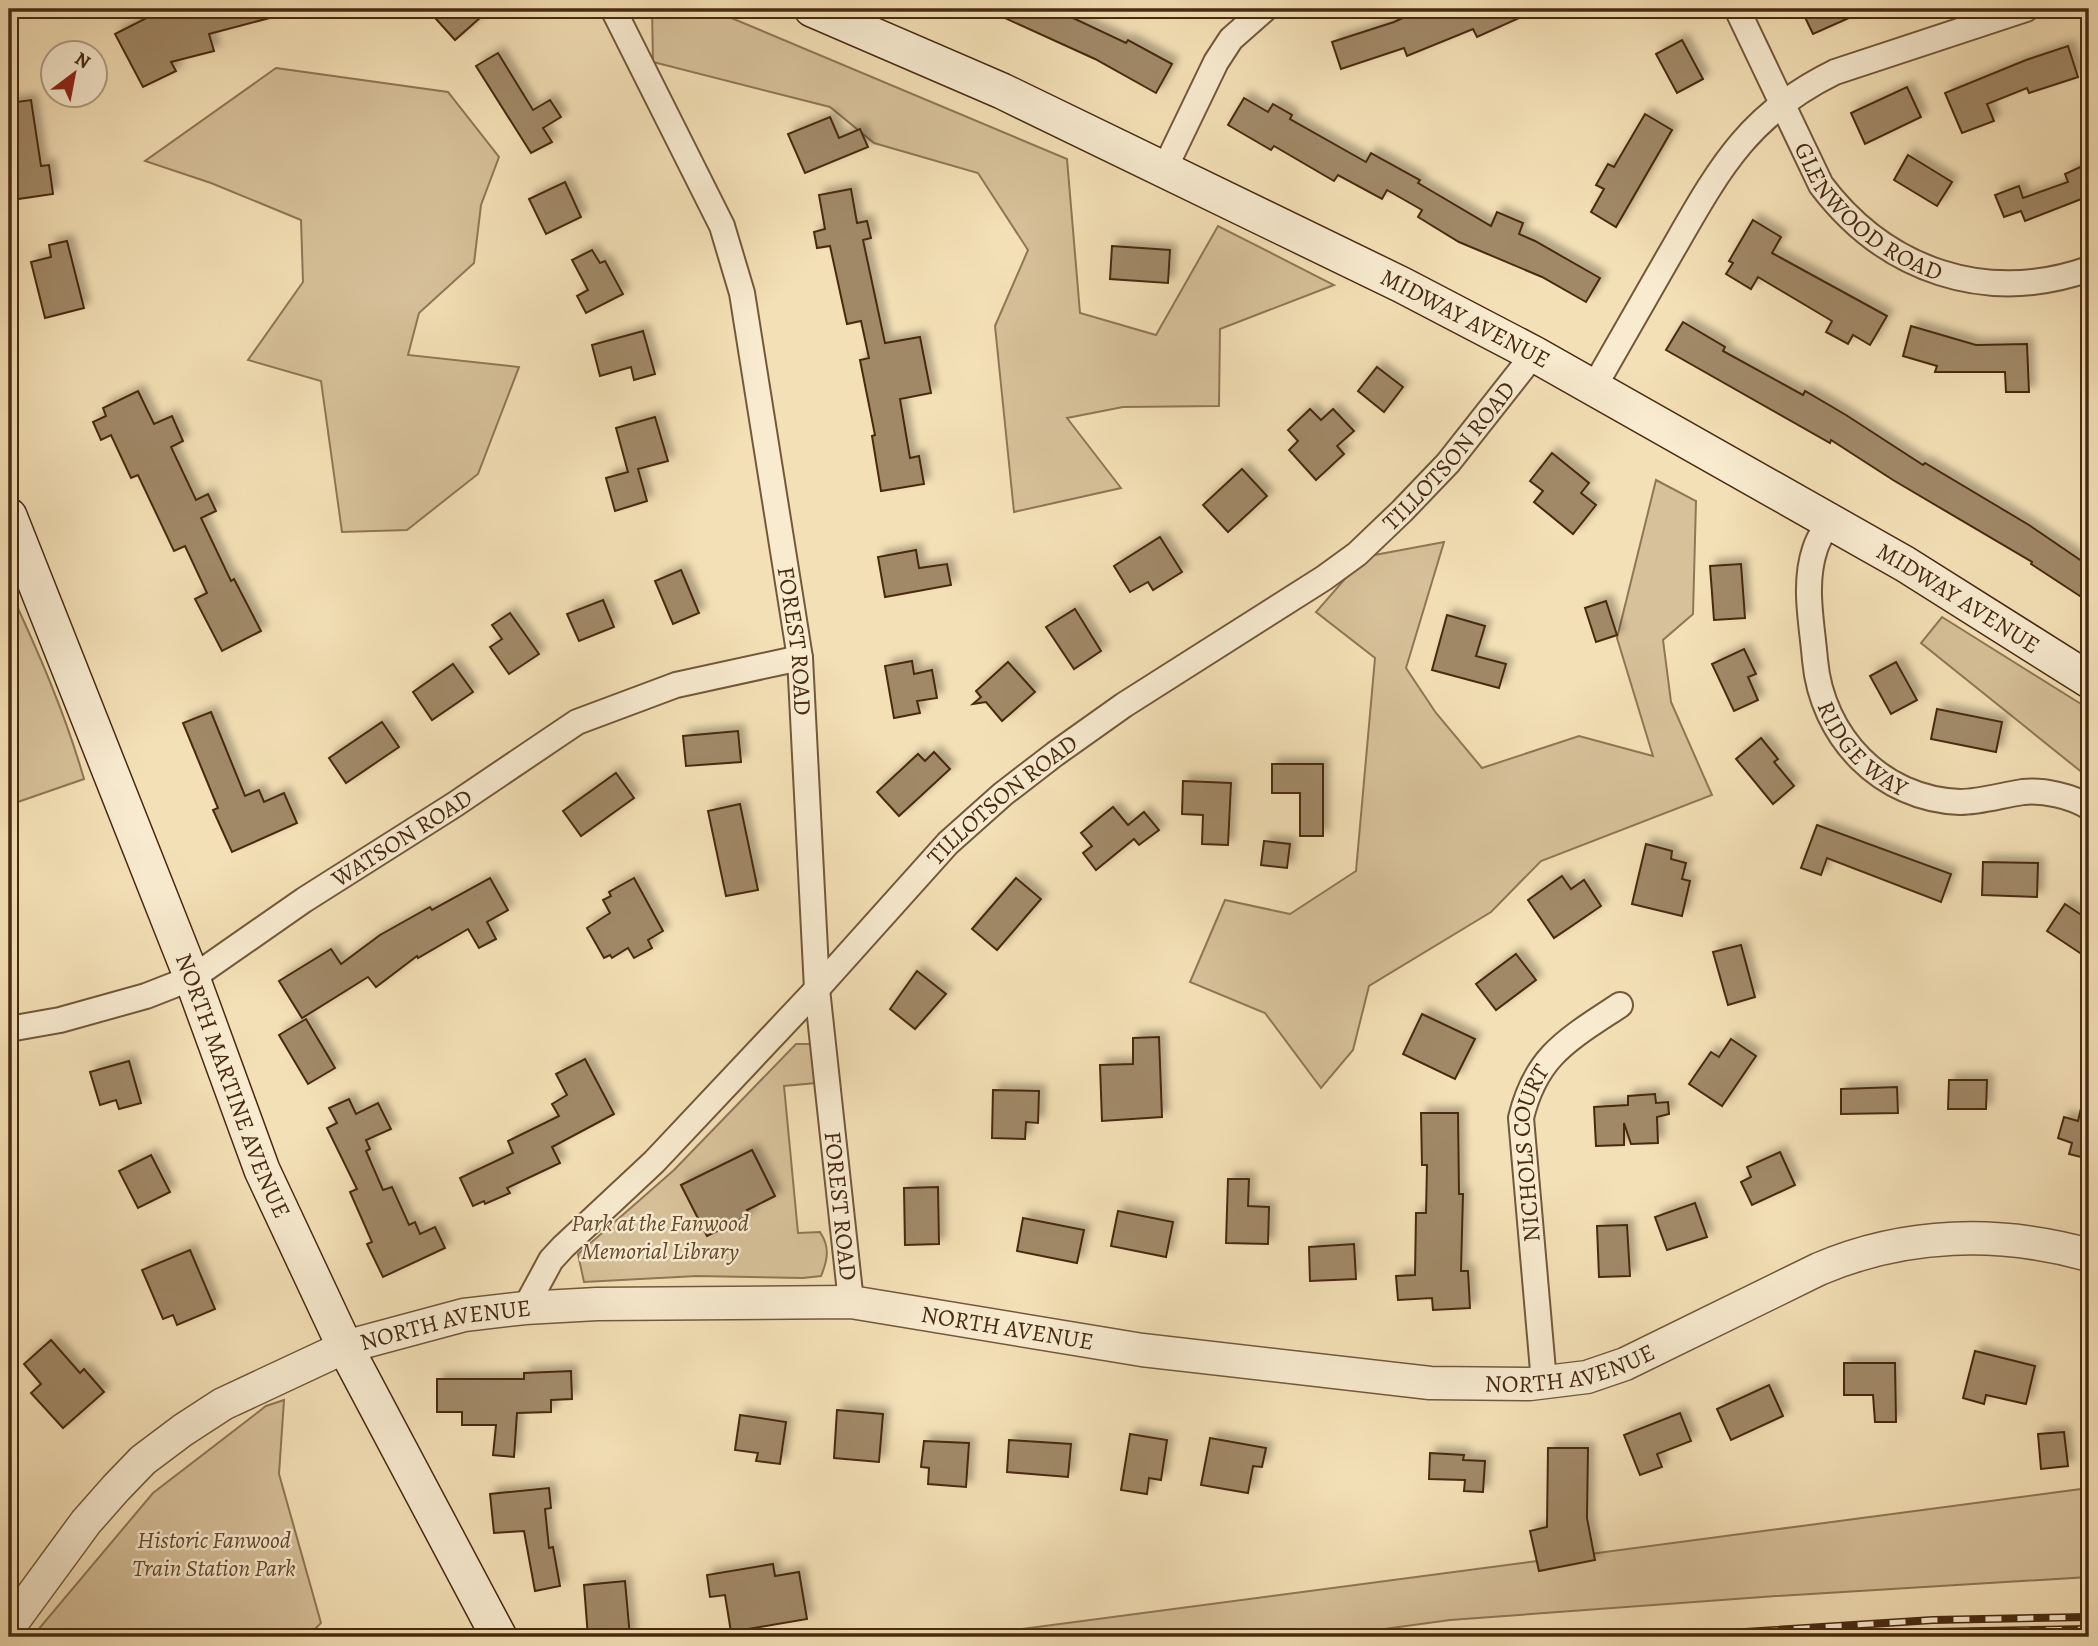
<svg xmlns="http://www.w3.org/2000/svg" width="2098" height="1646" font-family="Alegreya,serif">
	<defs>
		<filter id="shadow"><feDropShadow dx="6" dy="-6" stdDeviation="3.5" flood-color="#0004"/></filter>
	</defs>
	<rect width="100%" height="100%" fill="#f4e0b6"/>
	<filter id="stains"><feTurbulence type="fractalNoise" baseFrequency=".00286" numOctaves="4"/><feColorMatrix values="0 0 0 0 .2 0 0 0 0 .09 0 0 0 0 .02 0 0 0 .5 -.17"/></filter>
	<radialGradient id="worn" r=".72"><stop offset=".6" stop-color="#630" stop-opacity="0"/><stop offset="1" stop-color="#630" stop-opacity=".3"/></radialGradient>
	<g fill="#d7c19a" stroke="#907656" stroke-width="2" fill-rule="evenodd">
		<path d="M 652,9 L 710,9 L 1067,159 L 1080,313 L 1156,335 L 1218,226 L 1334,285 L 1220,329 L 1219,406 L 1123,407 L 1067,418 L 1121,488 L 1014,512 L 995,326 L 1028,250 L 978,173 L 874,143 L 830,107 L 653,62 Z"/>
		<path d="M 276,68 L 448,92 L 499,157 L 481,205 L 474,263 L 419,313 L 408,355 L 519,367 L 478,474 L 407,530 L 342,532 L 321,381 L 248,360 L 303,282 L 301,220 L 211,183 L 145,161 Z"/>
		<path d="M 1656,480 L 1696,501 L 1693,614 L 1663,640 L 1671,702 L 1712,795 L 1541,861 L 1491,912 L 1369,986 L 1353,1050 L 1321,1088 L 1265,1013 L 1190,982 L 1225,900 L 1290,914 L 1356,871 L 1375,658 L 1316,612 L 1364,557 L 1444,542 L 1406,668 L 1436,713 L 1482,768 L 1579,736 L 1653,756 L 1617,638 Z"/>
		<path d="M 9,589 C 38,651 65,713 84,779 L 9,805 Z"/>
		<path d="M 1942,617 L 2089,709 L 2089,778 L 1921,643 Z"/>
		<path d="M 796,1044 L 813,1044 L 816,1083 L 784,1086 L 798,1233 L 820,1232 C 830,1247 828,1259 821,1276 L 803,1278 L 697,1276 L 584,1282 L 578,1254 L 674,1170 ZM 752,1150 L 775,1196 L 747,1210 L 749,1215 L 707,1236 L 681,1185 Z"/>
		<path d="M 284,1400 L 279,1474 L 321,1623 L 307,1637 L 32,1637 L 153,1493 L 266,1406 Z"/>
		<path d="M 2089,1488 L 2089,1577 L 1776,1596 L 1450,1620 L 1326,1637 L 962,1637 Z"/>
	</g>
	<g fill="#a18967" stroke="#482a11" stroke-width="2" filter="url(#shadow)">
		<path d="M 164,9 L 280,9 L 281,15 L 209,34 L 214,51 L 171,62 L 176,71 L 143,87 L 115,34 Z"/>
		<path d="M 427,9 L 490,9 L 455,40 Z"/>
		<path d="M 985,9 L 1054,9 L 1126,43 L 1128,40 L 1172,64 L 1156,93 L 1095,59 Z"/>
		<path d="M 1422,9 L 1539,9 L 1477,37 L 1473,29 L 1407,56 L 1404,48 L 1341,69 L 1332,42 L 1394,22 Z"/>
		<path d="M 1801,9 L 1869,9 L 1813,34 Z"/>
		<path d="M 1682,40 L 1703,79 L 1677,93 L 1656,54 Z"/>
		<path d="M 2068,46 L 2078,77 L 2029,93 L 2027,88 L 1987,104 L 1994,121 L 1962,133 L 1945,93 L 2026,60 Z"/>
		<path d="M 498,53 L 533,110 L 550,100 L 561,117 L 543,128 L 552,142 L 531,153 L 476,66 Z"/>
		<path d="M 1907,87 L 1921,117 L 1865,144 L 1851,113 Z"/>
		<path d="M 1244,98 L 1268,112 L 1273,104 L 1292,115 L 1290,119 L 1366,162 L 1371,153 L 1420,180 L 1418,183 L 1491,226 L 1497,212 L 1523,223 L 1519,234 L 1535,241 L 1600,278 L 1586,302 L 1542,277 L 1459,242 L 1418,217 L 1422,210 L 1387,190 L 1382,199 L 1338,175 L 1334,181 L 1274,146 L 1271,150 L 1228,125 Z"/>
		<path d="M 31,100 L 41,166 L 49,165 L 53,194 L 18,199 L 9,141 L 9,103 Z"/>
		<path d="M 1645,114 L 1672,130 L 1616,227 L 1591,212 L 1604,189 L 1596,185 L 1608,164 L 1614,167 Z"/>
		<path d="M 830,117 L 839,138 L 860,129 L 868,147 L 805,173 L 788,134 Z"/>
		<path d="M 1908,155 L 1952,182 L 1937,206 L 1894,180 Z"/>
		<path d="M 2089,163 L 2089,196 L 2025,221 L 2021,211 L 2004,217 L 1995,195 L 2019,186 L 2023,198 L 2068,182 L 2065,174 Z"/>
		<path d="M 565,182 L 581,217 L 546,234 L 529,199 Z"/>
		<path d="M 851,189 L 857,223 L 867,221 L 871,238 L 863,240 L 885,343 L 920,337 L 931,393 L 900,399 L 910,458 L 919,456 L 924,484 L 881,491 L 872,436 L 875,435 L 860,360 L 869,358 L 861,321 L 847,324 L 830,246 L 817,248 L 814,232 L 825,229 L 819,195 Z"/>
		<path d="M 1753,220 L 1781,237 L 1772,253 L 1887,316 L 1870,345 L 1853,335 L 1848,344 L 1826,332 L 1832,321 L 1758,277 L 1751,289 L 1726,274 L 1733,263 L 1729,261 Z"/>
		<path d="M 67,241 L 84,308 L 45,318 L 31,262 L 51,257 L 49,245 Z"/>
		<path d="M 1112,246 L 1170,250 L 1168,283 L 1110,279 Z"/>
		<path d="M 592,250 L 600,263 L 605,261 L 623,294 L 586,313 L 577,296 L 588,290 L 572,260 Z"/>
		<path d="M 1683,322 L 1725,347 L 1723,351 L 1803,395 L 1805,391 L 1846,415 L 1923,465 L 1925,463 L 2029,525 L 2089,566 L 2089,602 L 2031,564 L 2032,562 L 1893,480 L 1831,440 L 1830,443 L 1666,350 Z"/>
		<path d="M 1911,326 L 1976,345 L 2027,344 L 2029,392 L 2006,392 L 2005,372 L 1935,372 L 1937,366 L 1903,356 Z"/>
		<path d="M 643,331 L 655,374 L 634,380 L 631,367 L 600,376 L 592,345 Z"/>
		<path d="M 1377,367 L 1403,387 L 1384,412 L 1358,391 Z"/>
		<path d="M 138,391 L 154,424 L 172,416 L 183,441 L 171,447 L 196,500 L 208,494 L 216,511 L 201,518 L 231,581 L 234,579 L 261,631 L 222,651 L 195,599 L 207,593 L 185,546 L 174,551 L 138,475 L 131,478 L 111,435 L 101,440 L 93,422 L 106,416 L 103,408 Z"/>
		<path d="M 1310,409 L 1321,420 L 1333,409 L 1354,431 L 1337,446 L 1344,454 L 1316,480 L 1289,450 L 1298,441 L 1288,430 Z"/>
		<path d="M 655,417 L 668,461 L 638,469 L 647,501 L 615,511 L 606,478 L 628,472 L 616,428 Z"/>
		<path d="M 1552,453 L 1589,483 L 1581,493 L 1596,505 L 1573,534 L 1534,502 L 1543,491 L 1530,481 Z"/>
		<path d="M 1242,469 L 1267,496 L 1228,532 L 1203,505 Z"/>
		<path d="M 1160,537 L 1182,572 L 1153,590 L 1148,582 L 1130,592 L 1114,566 Z"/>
		<path d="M 916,550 L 919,568 L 947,564 L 951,585 L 885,597 L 878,557 Z"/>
		<path d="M 1741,564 L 1745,618 L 1714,620 L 1710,566 Z"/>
		<path d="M 681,570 L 699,613 L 673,624 L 655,581 Z"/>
		<path d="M 603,600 L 614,627 L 579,641 L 567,614 Z"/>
		<path d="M 1606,601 L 1617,635 L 1596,642 L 1585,608 Z"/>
		<path d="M 1075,609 L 1101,651 L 1074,669 L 1046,627 Z"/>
		<path d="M 510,613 L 539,654 L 509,674 L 490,647 L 502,639 L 492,625 Z"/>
		<path d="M 1447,615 L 1485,626 L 1476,656 L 1506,664 L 1499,688 L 1432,670 Z"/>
		<path d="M 1744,649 L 1756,674 L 1748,677 L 1758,700 L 1734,711 L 1712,664 Z"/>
		<path d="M 912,661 L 914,674 L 932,670 L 937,698 L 917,701 L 920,713 L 894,718 L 885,666 Z"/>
		<path d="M 1008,662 L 1035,692 L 1002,721 L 986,702 L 973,704 L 981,697 L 976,691 Z"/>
		<path d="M 1896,662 L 1917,700 L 1891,714 L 1870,676 Z"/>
		<path d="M 453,664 L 473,692 L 432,720 L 413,692 Z"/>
		<path d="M 1937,709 L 2002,722 L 1996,752 L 1931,739 Z"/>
		<path d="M 211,712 L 245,796 L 259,790 L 264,802 L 284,793 L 297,823 L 232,852 L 213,810 L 218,808 L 183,723 Z"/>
		<path d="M 382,722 L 399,747 L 346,783 L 329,758 Z"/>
		<path d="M 738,731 L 741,762 L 686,766 L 683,736 Z"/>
		<path d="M 1761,738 L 1778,759 L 1774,762 L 1794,786 L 1773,804 L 1736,759 Z"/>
		<path d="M 934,752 L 950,769 L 899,816 L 877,792 L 918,754 L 925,761 Z"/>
		<path d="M 1272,764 L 1323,764 L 1323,836 L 1300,836 L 1300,793 L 1272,793 Z"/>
		<path d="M 616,773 L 634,798 L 581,836 L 563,811 Z"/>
		<path d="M 1183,781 L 1231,783 L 1228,845 L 1202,844 L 1203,815 L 1182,814 Z"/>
		<path d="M 740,804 L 758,890 L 726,896 L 708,811 Z"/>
		<path d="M 1113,807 L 1128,825 L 1144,812 L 1159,830 L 1139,845 L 1134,839 L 1096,870 L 1083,853 L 1092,846 L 1081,833 Z"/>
		<path d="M 1817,825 L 1951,874 L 1941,902 L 1827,858 L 1821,875 L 1801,868 Z"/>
		<path d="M 1264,841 L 1290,844 L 1287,868 L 1261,865 Z"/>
		<path d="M 1646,844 L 1672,851 L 1671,859 L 1686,863 L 1682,879 L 1690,881 L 1682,916 L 1632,904 Z"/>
		<path d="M 1983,862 L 2038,863 L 2037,897 L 1982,895 Z"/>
		<path d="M 1562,876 L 1571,889 L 1584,880 L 1601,906 L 1554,938 L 1528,900 Z"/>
		<path d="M 490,878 L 508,910 L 487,922 L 496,939 L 479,948 L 468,929 L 418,958 L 417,956 L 376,987 L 368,977 L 302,1018 L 279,981 L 331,949 L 341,964 L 380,935 L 430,907 L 432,910 Z"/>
		<path d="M 634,878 L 663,931 L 648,940 L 652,948 L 634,958 L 628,948 L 612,958 L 610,955 L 604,958 L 587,928 L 610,913 L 603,900 L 611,896 L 609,892 Z"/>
		<path d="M 1016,878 L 1041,899 L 997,950 L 972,929 Z"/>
		<path d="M 2065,904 L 2089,920 L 2089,959 L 2047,931 Z"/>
		<path d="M 1741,945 L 1755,997 L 1728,1005 L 1713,952 Z"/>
		<path d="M 1516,954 L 1536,980 L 1496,1010 L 1476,984 Z"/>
		<path d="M 917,971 L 946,994 L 915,1029 L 890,1009 Z"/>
		<path d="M 1422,1014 L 1475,1039 L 1455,1079 L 1403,1054 Z"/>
		<path d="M 306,1019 L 335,1068 L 308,1084 L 279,1035 Z"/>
		<path d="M 1159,1037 L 1162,1117 L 1102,1121 L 1100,1065 L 1133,1064 L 1133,1038 Z"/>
		<path d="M 1731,1039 L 1756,1056 L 1722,1106 L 1689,1084 L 1711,1052 L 1719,1057 Z"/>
		<path d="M 585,1059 L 614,1114 L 552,1147 L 560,1163 L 507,1188 L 510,1193 L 485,1204 L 484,1201 L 473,1206 L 460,1178 L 513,1153 L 508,1141 L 559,1116 L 552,1104 L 567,1095 L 556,1074 Z"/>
		<path d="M 129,1061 L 141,1103 L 119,1109 L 116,1100 L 100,1105 L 90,1072 Z"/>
		<path d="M 1949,1080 L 1987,1080 L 1986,1109 L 1948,1109 Z"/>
		<path d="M 1897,1087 L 1898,1113 L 1841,1114 L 1841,1089 Z"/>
		<path d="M 993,1090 L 1039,1091 L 1038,1123 L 1026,1122 L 1025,1139 L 992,1138 Z"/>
		<path d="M 1655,1094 L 1656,1103 L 1668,1102 L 1669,1114 L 1657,1117 L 1658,1143 L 1631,1144 L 1624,1123 L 1624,1145 L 1596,1146 L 1594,1107 L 1628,1105 L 1628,1096 Z"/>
		<path d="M 349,1099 L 356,1114 L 378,1103 L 391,1129 L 366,1140 L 370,1149 L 366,1151 L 383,1190 L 392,1187 L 409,1225 L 415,1222 L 420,1234 L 435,1227 L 445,1248 L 383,1277 L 367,1244 L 372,1242 L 350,1192 L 357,1189 L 327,1128 L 337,1123 L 329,1108 Z"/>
		<path d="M 2083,1100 L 2089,1101 L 2089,1159 L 2069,1154 L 2072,1143 L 2058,1138 L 2064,1117 L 2078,1121 Z"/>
		<path d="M 1421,1113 L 1458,1113 L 1459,1194 L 1463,1194 L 1461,1271 L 1468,1271 L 1470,1308 L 1433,1310 L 1432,1298 L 1398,1300 L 1396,1276 L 1415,1275 L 1416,1213 L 1426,1213 L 1427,1165 L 1422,1165 Z"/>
		<path d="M 752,1150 L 775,1196 L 747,1210 L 750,1215 L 707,1236 L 681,1185 Z"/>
		<path d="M 1780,1152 L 1795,1185 L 1752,1205 L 1741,1182 L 1751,1177 L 1747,1167 Z"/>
		<path d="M 151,1155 L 170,1192 L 138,1208 L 119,1171 Z"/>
		<path d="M 1228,1179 L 1249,1179 L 1248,1206 L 1269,1207 L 1268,1244 L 1226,1243 Z"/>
		<path d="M 938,1187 L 939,1244 L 905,1245 L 904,1188 Z"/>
		<path d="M 1695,1203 L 1707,1237 L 1667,1250 L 1655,1217 Z"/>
		<path d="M 1118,1211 L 1173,1222 L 1166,1257 L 1111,1246 Z"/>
		<path d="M 1023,1218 L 1084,1230 L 1077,1263 L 1017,1251 Z"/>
		<path d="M 1627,1225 L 1630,1276 L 1599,1277 L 1597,1226 Z"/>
		<path d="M 1354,1244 L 1356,1279 L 1310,1281 L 1309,1247 Z"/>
		<path d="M 190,1250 L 215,1309 L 177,1325 L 173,1315 L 163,1319 L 142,1270 Z"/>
		<path d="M 51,1340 L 80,1373 L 84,1369 L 104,1392 L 63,1428 L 31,1393 L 41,1384 L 24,1364 Z"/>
		<path d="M 1975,1351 L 2035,1366 L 2026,1404 L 1986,1395 L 1984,1404 L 1963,1398 Z"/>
		<path d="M 1844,1363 L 1895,1363 L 1896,1422 L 1875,1422 L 1873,1395 L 1844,1395 Z"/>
		<path d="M 571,1371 L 572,1399 L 551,1400 L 551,1412 L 517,1413 L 514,1457 L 493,1455 L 496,1425 L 462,1425 L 462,1412 L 437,1412 L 437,1379 L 524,1379 L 524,1373 Z"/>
		<path d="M 1769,1385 L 1783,1416 L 1731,1440 L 1717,1409 Z"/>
		<path d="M 837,1410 L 883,1414 L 879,1462 L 834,1458 Z"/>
		<path d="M 1680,1413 L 1691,1441 L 1657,1454 L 1662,1467 L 1640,1475 L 1624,1435 Z"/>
		<path d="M 740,1415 L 786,1422 L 780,1464 L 756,1461 L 758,1453 L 735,1450 Z"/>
		<path d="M 2064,1432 L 2068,1466 L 2041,1469 L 2038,1434 Z"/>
		<path d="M 1130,1434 L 1167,1440 L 1161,1480 L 1149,1478 L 1147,1494 L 1121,1490 Z"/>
		<path d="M 1210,1438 L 1266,1448 L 1262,1467 L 1253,1466 L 1248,1493 L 1201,1485 Z"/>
		<path d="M 1009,1440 L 1071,1444 L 1068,1477 L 1007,1472 Z"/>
		<path d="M 924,1441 L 969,1443 L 966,1487 L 928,1484 L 929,1468 L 921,1467 Z"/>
		<path d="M 1548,1448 L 1588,1448 L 1587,1518 L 1595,1560 L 1539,1571 L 1530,1531 L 1547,1527 Z"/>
		<path d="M 1430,1453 L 1464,1455 L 1463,1460 L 1485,1461 L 1483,1492 L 1464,1491 L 1465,1480 L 1429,1479 Z"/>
		<path d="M 549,1488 L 551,1508 L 545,1509 L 549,1548 L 553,1547 L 560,1586 L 535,1591 L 524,1531 L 494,1533 L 490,1494 Z"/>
		<path d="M 773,1564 L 775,1576 L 799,1572 L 807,1619 L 731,1632 L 725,1595 L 710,1597 L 707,1575 Z"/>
		<path d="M 625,1581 L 630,1637 L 588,1637 L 584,1585 Z"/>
	</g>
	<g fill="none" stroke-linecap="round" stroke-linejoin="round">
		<defs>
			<g id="minor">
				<path id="s1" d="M 613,9 L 722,226 L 742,293 L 800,658 L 817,989 L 851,1302"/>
				<path id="s2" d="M 1737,9 L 1821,185 C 1886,271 1986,305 2089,269"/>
				<path d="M 1164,170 L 1216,62 L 1231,39 L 1265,9"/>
				<path d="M 1594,387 C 1619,343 1644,300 1669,256 C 1717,173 1745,116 1835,72 L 2026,9"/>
				<path id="s3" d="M 1829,521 C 1824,530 1818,539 1815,549 C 1803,585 1812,623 1815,660 C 1822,737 1881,799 1960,802 C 1981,802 2002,795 2023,792 C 2044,790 2071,796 2089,807"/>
				<path id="s4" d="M 9,1029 L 60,1020 L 146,996 L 192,978 L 304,900 L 454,805 L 577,722 L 676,685 L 800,658"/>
				<path id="s5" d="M 525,1308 L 551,1260 L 563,1247 L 654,1162 L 817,989 L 948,843 L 1003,794 L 1055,754 L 1124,705 L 1324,578 L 1357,554 L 1402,511 L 1448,463 L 1534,354"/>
				<path id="s6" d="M 1544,1382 L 1521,1118 C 1536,1055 1569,1039 1620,1005"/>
			</g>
			<g id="tertiary">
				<path id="s7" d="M 9,1627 L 86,1522 L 116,1488 L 143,1460 L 183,1430 L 223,1404 L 345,1347 L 464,1315 L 525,1308 L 597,1304 L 851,1302 L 1142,1350 L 1430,1383 L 1530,1384 L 1587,1377 L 1625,1364 L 1819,1269 C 1906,1232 1999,1230 2089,1255"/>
			</g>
			<g id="secondary">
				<path id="s8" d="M 812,9 L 1002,91 L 1402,285 L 1534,354 L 1905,564 L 2089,680"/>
				<path id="s9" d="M 9,516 L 192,978 L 262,1170 L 345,1347 L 499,1637"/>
			</g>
		</defs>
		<use href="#minor" stroke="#73583a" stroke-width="28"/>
		<use href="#tertiary" stroke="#73583a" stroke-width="35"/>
		<use href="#secondary" stroke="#482a11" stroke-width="38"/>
		<use href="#minor" stroke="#f8ebd0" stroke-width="24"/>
		<use href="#tertiary" stroke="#f8ebd0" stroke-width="32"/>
		<use href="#secondary" stroke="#f8ebd0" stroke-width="35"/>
		<defs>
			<g id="rail">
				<path d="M 1666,1637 L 1933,1620 L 2089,1617"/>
				<path d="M 1854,1637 L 1934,1632 L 2089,1629"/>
			</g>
		</defs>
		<use href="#rail" stroke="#482a11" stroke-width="8"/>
		<use href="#rail" stroke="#f8ebd0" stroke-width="5" stroke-dasharray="16" stroke-linecap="butt"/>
	</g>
	<g text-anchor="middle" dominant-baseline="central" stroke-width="5" stroke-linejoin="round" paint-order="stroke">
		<g font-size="24" fill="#482a11" stroke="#f8ebd0">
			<text stroke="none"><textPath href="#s2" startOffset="248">GLENWOOD ROAD</textPath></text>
			<text stroke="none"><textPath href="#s8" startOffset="723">MIDWAY AVENUE</textPath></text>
			<text stroke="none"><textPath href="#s5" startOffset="1267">TILLOTSON ROAD</textPath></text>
			<text stroke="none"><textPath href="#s8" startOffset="1290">MIDWAY AVENUE</textPath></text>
			<text stroke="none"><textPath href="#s1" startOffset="665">FOREST ROAD</textPath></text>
			<text stroke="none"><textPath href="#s3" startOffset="248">RIDGE WAY</textPath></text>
			<text stroke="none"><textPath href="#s5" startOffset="700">TILLOTSON ROAD</textPath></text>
			<text stroke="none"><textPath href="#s4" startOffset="443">WATSON ROAD</textPath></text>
			<text stroke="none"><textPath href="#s9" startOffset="612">NORTH MARTINE AVENUE</textPath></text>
			<text stroke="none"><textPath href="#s6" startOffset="231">NICHOLS COURT</textPath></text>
			<text stroke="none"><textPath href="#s1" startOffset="1232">FOREST ROAD</textPath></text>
			<text stroke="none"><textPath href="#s7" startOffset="550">NORTH AVENUE</textPath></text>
			<text stroke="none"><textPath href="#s7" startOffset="1116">NORTH AVENUE</textPath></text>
			<text stroke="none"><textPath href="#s7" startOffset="1684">NORTH AVENUE</textPath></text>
		</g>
		<g font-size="24" font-style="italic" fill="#65482c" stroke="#f8ebd0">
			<text x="660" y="1223">Park at the Fanwood<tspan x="660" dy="28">Memorial Library</tspan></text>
			<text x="214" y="1540">Historic Fanwood<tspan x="214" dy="28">Train Station Park</tspan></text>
		</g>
	</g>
	<rect width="2098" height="1646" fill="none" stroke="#f4e0b6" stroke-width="35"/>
	<rect x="10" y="10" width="2077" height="1625" fill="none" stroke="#482a11" stroke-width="3.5"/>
	<rect x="18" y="18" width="2063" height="1611" fill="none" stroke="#482a11" stroke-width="2"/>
	<g transform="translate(74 74) rotate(32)"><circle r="33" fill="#f8ebd0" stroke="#b29e84" stroke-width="2"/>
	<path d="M0-5L12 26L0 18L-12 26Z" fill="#8f2418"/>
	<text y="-10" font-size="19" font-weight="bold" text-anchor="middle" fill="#482a11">N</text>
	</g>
	<rect width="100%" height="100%" filter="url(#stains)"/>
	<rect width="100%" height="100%" fill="url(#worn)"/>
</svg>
